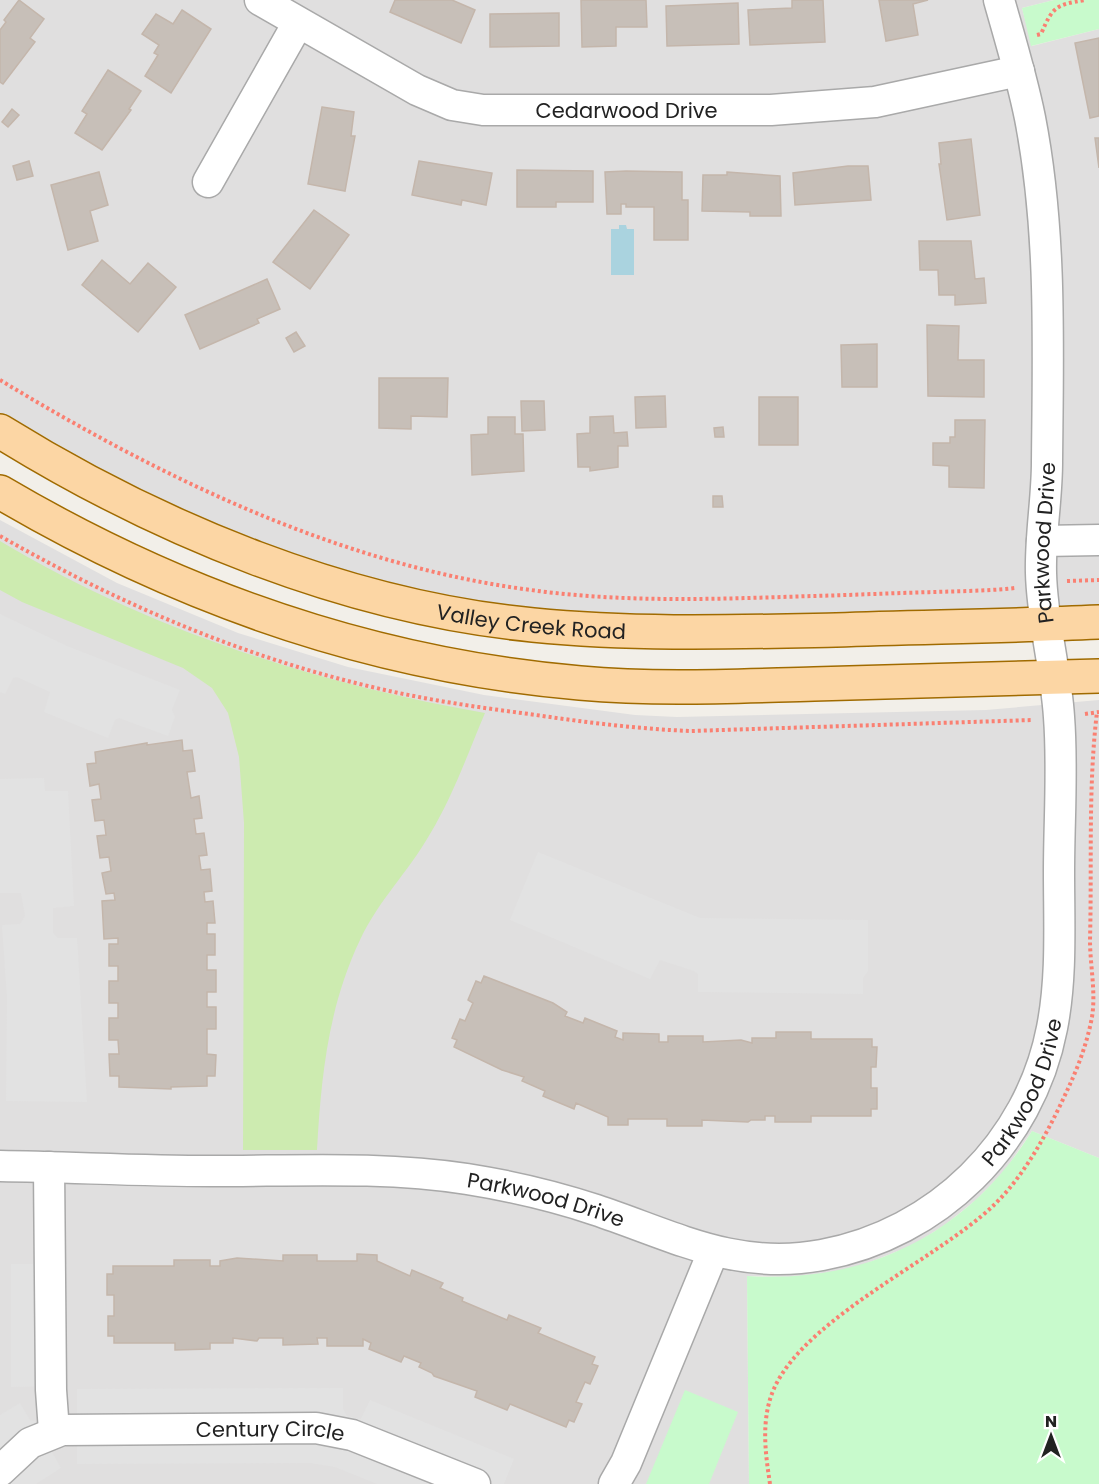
<svg xmlns="http://www.w3.org/2000/svg" width="1099" height="1484" font-family="Poppins,sans-serif">
	<rect width="100%" height="100%" fill="#f2efe9"/>
	<g fill="#e0dfdf">
		<path d="M 0,0 L 1054,0 L 1022,8 L 1032,46 L 1099,29 L 1099,622 L 704,633 L 343,586 L 0,431 Z"/>
		<path d="M 0,520 L 117,583 L 238,633 L 348,667 L 484,695 L 635,715 L 677,717 L 986,710 L 1099,700 L 1099,1158 L 1032,1131 L 1005,1170 L 977,1199 L 946,1224 L 913,1245 L 860,1266 L 829,1273 L 799,1277 L 747,1276 L 749,1484 L 0,1484 Z"/>
	</g>
	<path fill="#cdebb0" d="M 0,541 C 150,630 313,683 485,713 C 468,753 453,796 430,834 C 409,871 378,901 360,940 C 328,1007 321,1078 317,1150 L 243,1150 L 244,823 L 239,757 L 228,713 L 212,688 L 183,668 L 22,602 L 0,590 Z"/>
	<g fill="#c8facc">
		<path d="M 1054,0 L 1099,0 L 1099,29 L 1031,46 L 1022,8 Z"/>
		<path d="M 1032,1131 L 1099,1158 L 1099,1484 L 749,1484 L 747,1276 C 867,1284 969,1233 1032,1131 Z"/>
		<path d="M 685,1390 L 738,1412 L 709,1484 L 646,1484 Z"/>
	</g>
	<g fill="#e2e2e2">
		<path d="M 0,614 L 67,646 L 180,690 L 172,710 L 175,717 L 168,736 L 119,718 L 115,720 L 108,738 L 44,712 L 50,692 L 17,677 L 13,678 L 5,694 L 0,692 Z"/>
		<path d="M 44,778 L 45,791 L 68,791 L 74,906 L 53,908 L 53,933 L 58,938 L 77,938 L 87,1102 L 6,1101 L 7,999 L 2,925 L 20,924 L 25,916 L 21,893 L 0,893 L 0,779 Z"/>
		<path d="M 538,852 L 700,918 L 868,920 L 868,971 L 863,978 L 863,994 L 698,992 L 698,974 L 694,971 L 660,960 L 650,979 L 510,920 Z"/>
		<path d="M 11,1264 L 67,1264 L 67,1386 L 11,1387 Z"/>
		<path d="M 343,1388 L 343,1409 L 347,1416 L 361,1419 L 370,1400 L 514,1459 L 504,1484 L 377,1484 L 335,1467 L 310,1463 L 77,1464 L 77,1389 Z"/>
		<path d="M 20,1403 L 30,1420 L 35,1421 L 61,1468 L 36,1484 L 0,1484 L 0,1415 Z"/>
	</g>
	<path fill="#aad3df" d="M 619,225 L 626,225 L 627,229 L 634,229 L 634,275 L 611,275 L 611,229 L 619,229 Z"/>
	<g fill="#c7bfb8" stroke="#c4b6ab" stroke-width="1.5">
		<path d="M 19,0 L 44,19 L 30,38 L 35,42 L 3,84 L 0,82 L 0,30 L 6,22 L 4,20 Z"/>
		<path d="M 395,0 L 452,0 L 475,10 L 461,43 L 390,12 Z"/>
		<path d="M 581,0 L 646,0 L 647,27 L 616,27 L 616,46 L 582,47 Z"/>
		<path d="M 792,0 L 823,0 L 825,42 L 750,45 L 748,10 L 792,8 Z"/>
		<path d="M 879,0 L 928,0 L 913,4 L 918,35 L 886,41 Z"/>
		<path d="M 738,3 L 739,44 L 667,46 L 666,6 Z"/>
		<path d="M 182,10 L 211,29 L 171,93 L 145,76 L 158,55 L 154,53 L 159,45 L 142,34 L 156,14 L 173,24 Z"/>
		<path d="M 559,13 L 559,46 L 490,47 L 490,14 Z"/>
		<path d="M 1099,38 L 1099,116 L 1090,118 L 1075,43 Z"/>
		<path d="M 108,70 L 141,91 L 129,109 L 131,110 L 102,150 L 75,133 L 87,114 L 82,111 Z"/>
		<path d="M 322,107 L 354,112 L 351,136 L 355,136 L 345,191 L 308,184 Z"/>
		<path d="M 12,109 L 19,115 L 8,127 L 2,122 Z"/>
		<path d="M 1095,138 L 1099,138 L 1099,168 Z"/>
		<path d="M 971,139 L 980,215 L 947,220 L 939,164 L 941,164 L 939,143 Z"/>
		<path d="M 29,161 L 33,176 L 17,180 L 13,166 Z"/>
		<path d="M 419,161 L 492,173 L 486,205 L 462,200 L 461,205 L 412,195 Z"/>
		<path d="M 848,166 L 868,166 L 871,200 L 795,205 L 793,173 Z"/>
		<path d="M 517,170 L 593,171 L 593,202 L 556,202 L 556,207 L 517,207 Z"/>
		<path d="M 626,171 L 682,172 L 682,200 L 688,200 L 688,240 L 654,240 L 654,207 L 626,207 L 626,204 L 621,204 L 621,214 L 607,214 L 605,172 Z"/>
		<path d="M 99,172 L 108,205 L 90,211 L 98,241 L 68,250 L 51,185 Z"/>
		<path d="M 727,172 L 780,176 L 781,216 L 750,216 L 750,212 L 702,211 L 703,175 L 727,175 Z"/>
		<path d="M 314,210 L 349,235 L 310,289 L 273,262 Z"/>
		<path d="M 919,241 L 971,241 L 975,279 L 984,278 L 986,303 L 955,305 L 955,295 L 939,295 L 938,270 L 920,270 Z"/>
		<path d="M 102,260 L 130,284 L 148,263 L 176,287 L 138,332 L 82,285 Z"/>
		<path d="M 267,279 L 280,309 L 257,319 L 259,323 L 200,349 L 185,315 Z"/>
		<path d="M 927,325 L 959,326 L 958,360 L 984,360 L 984,397 L 928,396 Z"/>
		<path d="M 296,332 L 305,346 L 294,352 L 286,338 Z"/>
		<path d="M 877,344 L 877,387 L 842,387 L 841,345 Z"/>
		<path d="M 379,378 L 448,378 L 447,417 L 411,416 L 411,429 L 379,428 Z"/>
		<path d="M 665,396 L 666,427 L 636,428 L 635,397 Z"/>
		<rect x="759" y="397" width="39" height="48"/>
		<path d="M 521,401 L 544,401 L 545,430 L 522,431 Z"/>
		<path d="M 613,416 L 614,433 L 627,432 L 628,446 L 618,446 L 618,467 L 590,471 L 590,467 L 578,467 L 577,434 L 590,433 L 590,417 Z"/>
		<path d="M 488,417 L 515,417 L 515,434 L 523,434 L 524,471 L 472,475 L 471,435 L 488,434 Z"/>
		<path d="M 955,420 L 985,420 L 984,488 L 949,487 L 949,466 L 933,465 L 933,443 L 950,443 L 950,437 L 955,437 Z"/>
		<path d="M 723,427 L 724,437 L 715,437 L 714,428 Z"/>
		<path d="M 713,496 L 722,496 L 723,507 L 713,507 Z"/>
		<path d="M 182,740 L 183,751 L 192,750 L 195,771 L 187,772 L 191,798 L 199,796 L 202,818 L 194,819 L 196,834 L 204,833 L 207,855 L 199,856 L 201,870 L 210,869 L 212,891 L 204,892 L 205,902 L 213,901 L 215,923 L 207,923 L 207,934 L 215,934 L 215,955 L 207,955 L 207,970 L 216,970 L 216,992 L 207,992 L 207,1007 L 216,1007 L 216,1029 L 207,1029 L 207,1054 L 216,1055 L 215,1076 L 207,1076 L 207,1086 L 171,1087 L 171,1089 L 119,1087 L 119,1076 L 110,1076 L 109,1054 L 119,1054 L 118,1040 L 109,1040 L 109,1018 L 118,1018 L 118,1003 L 109,1003 L 109,981 L 118,981 L 118,966 L 109,966 L 109,944 L 118,944 L 118,938 L 104,939 L 102,901 L 115,900 L 114,893 L 106,894 L 102,873 L 111,871 L 109,857 L 100,858 L 97,836 L 106,835 L 104,820 L 95,821 L 92,800 L 101,799 L 99,784 L 90,786 L 87,764 L 96,763 L 95,752 L 147,743 L 147,745 Z"/>
		<path d="M 484,976 L 553,1003 L 567,1012 L 565,1016 L 583,1023 L 585,1018 L 617,1031 L 615,1037 L 623,1040 L 623,1033 L 659,1034 L 659,1042 L 668,1042 L 668,1036 L 703,1036 L 703,1042 L 741,1040 L 752,1043 L 752,1038 L 776,1038 L 776,1032 L 811,1032 L 811,1039 L 872,1039 L 872,1047 L 877,1047 L 876,1067 L 871,1067 L 871,1088 L 877,1088 L 877,1109 L 871,1109 L 871,1116 L 811,1116 L 811,1122 L 775,1122 L 775,1116 L 765,1116 L 765,1120 L 751,1120 L 748,1122 L 702,1120 L 702,1126 L 667,1126 L 667,1119 L 628,1119 L 628,1125 L 608,1125 L 608,1117 L 576,1103 L 574,1109 L 543,1096 L 545,1091 L 522,1081 L 524,1077 L 502,1070 L 454,1047 L 457,1040 L 452,1038 L 460,1019 L 465,1021 L 473,1003 L 468,1000 L 476,981 L 481,983 Z"/>
		<path d="M 357,1254 L 377,1255 L 377,1261 L 410,1276 L 412,1270 L 443,1283 L 440,1288 L 463,1298 L 462,1301 L 507,1320 L 509,1315 L 541,1328 L 538,1333 L 595,1357 L 592,1364 L 598,1366 L 590,1384 L 585,1382 L 576,1402 L 582,1404 L 574,1422 L 569,1420 L 566,1427 L 510,1404 L 507,1410 L 475,1397 L 477,1391 L 434,1376 L 432,1373 L 419,1367 L 421,1363 L 404,1356 L 401,1362 L 369,1349 L 371,1343 L 363,1339 L 363,1346 L 327,1346 L 327,1338 L 317,1338 L 318,1344 L 283,1345 L 283,1338 L 259,1338 L 257,1341 L 233,1338 L 233,1343 L 210,1343 L 210,1349 L 175,1350 L 175,1343 L 114,1343 L 114,1336 L 108,1336 L 108,1316 L 114,1316 L 114,1295 L 107,1295 L 107,1274 L 113,1274 L 113,1266 L 174,1266 L 174,1260 L 210,1260 L 210,1266 L 220,1266 L 220,1261 L 237,1258 L 283,1261 L 283,1255 L 317,1255 L 317,1261 L 357,1261 Z"/>
	</g>
	<g fill="none" stroke-linecap="round" stroke-linejoin="round">
		<defs>
			<g id="minor">
				<path id="s1" d="M 260,0 L 417,90 L 452,105 L 483,110 L 771,110 L 875,102 L 1019,71"/>
				<path d="M 208,182 L 298,23"/>
				<path d="M 1042,541 L 1099,540"/>
				<path id="s2" d="M 0,1166 C 70,1167 141,1171 211,1171 C 296,1171 383,1166 467,1179 C 511,1186 554,1196 596,1210 C 674,1236 736,1271 822,1255 C 937,1234 1030,1143 1052,1028 C 1062,977 1059,924 1059,872 C 1059,821 1063,768 1059,717 C 1056,669 1042,621 1041,573 C 1040,536 1047,499 1047,462 C 1048,348 1052,231 1030,118 C 1022,78 1010,39 999,0"/>
				<path d="M 49,1167 L 51,1390 L 54,1431"/>
				<path id="s3" d="M 0,1471 L 30,1443 L 62,1430 L 316,1428 L 352,1435 L 475,1484"/>
				<path d="M 614,1484 L 626,1463 L 713,1252"/>
			</g>
			<g id="major">
				<path id="s4" d="M 0,431 C 158,529 346,607 533,625 C 634,635 735,632 836,630 C 924,627 1011,626 1099,622"/>
				<path d="M 0,492 C 180,598 371,665 580,683 C 658,690 736,686 814,684 C 909,681 1004,678 1099,676"/>
			</g>
		</defs>
		<use href="#minor" stroke="#a9a9a9" stroke-width="33"/>
		<use href="#major" stroke="#a06b00" stroke-width="36"/>
		<g stroke="#fa8072" stroke-width="4" stroke-dasharray="3 3" stroke-linecap="butt">
			<path d="M 1037,35 L 1041,34 C 1053,6 1056,5 1085,0"/>
			<path d="M 0,380 C 162,478 340,565 531,590 C 624,603 719,599 813,596 C 853,595 894,593 935,592 C 961,591 988,591 1015,588"/>
			<path d="M 0,536 C 116,602 238,655 368,686 C 421,699 475,707 529,714 C 583,722 637,729 691,731 L 1033,720"/>
			<path d="M 1067,581 L 1099,580"/>
			<path d="M 1085,714 L 1099,712"/>
			<path d="M 770,1484 C 766,1457 762,1430 769,1403 C 788,1325 935,1262 994,1205 C 1028,1172 1052,1124 1071,1082 C 1080,1062 1088,1039 1092,1017 C 1096,992 1090,965 1090,940 C 1092,864 1088,787 1097,712"/>
		</g>
		<use href="#minor" stroke="#fff" stroke-width="30"/>
		<use href="#major" stroke="#fcd6a4" stroke-width="33"/>
	</g>
	<g text-anchor="middle" dominant-baseline="central" stroke-width="5" stroke-linejoin="round" paint-order="stroke">
		<g font-size="21" fill="#222" stroke="#fff">
			<text stroke="none"><textPath href="#s1" startOffset="394">Cedarwood Drive</textPath></text>
			<text stroke="none"><textPath href="#s2" startOffset="1664">Parkwood Drive</textPath></text>
			<text stroke="none"><textPath href="#s4" startOffset="570">Valley Creek Road</textPath></text>
			<text stroke="none"><textPath href="#s2" startOffset="1106">Parkwood Drive</textPath></text>
			<text stroke="none"><textPath href="#s2" startOffset="549">Parkwood Drive</textPath></text>
			<text stroke="none"><textPath href="#s3" startOffset="284">Century Circle</textPath></text>
		</g>
	</g>
	<g transform="translate(1051 1436)" stroke="#ffffff" stroke-width="4.5" paint-order="stroke">
	<path d="M0-4.5L10 22L0 15L-10 22Z" fill="#222222"/>
	<text y="-9" font-size="16" font-weight="bold" text-anchor="middle" fill="#222222">N</text>
	</g>
</svg>
